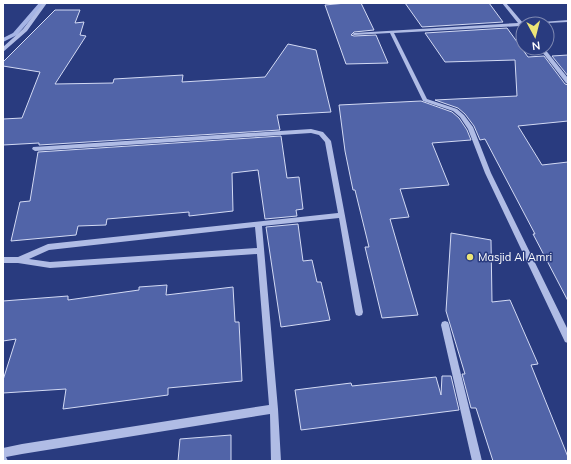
<svg xmlns="http://www.w3.org/2000/svg" width="571" height="464" font-family="Mulish,sans-serif">
	<rect width="100%" height="100%" fill="#293b7f"/>
	<g fill="none" stroke-linecap="round" stroke-linejoin="round">
		<path fill="#a5b4e5" fill-rule="evenodd" d="M 39,3 L 45,3 L 17,35 L 3,42 L 3,38 L 13,33 Z"/>
	</g>
	<g fill="#5164a8" stroke="#d3daf4">
		<path d="M 346,3 L 361,3 L 374,30 L 354,32 L 351,35 L 354,36 L 376,35 L 388,63 L 346,64 L 325,5 Z"/>
		<path d="M 405,3 L 489,3 L 503,22 L 422,27 Z"/>
		<path d="M 55,10 L 80,10 L 75,23 L 84,22 L 80,35 L 86,36 L 55,84 L 113,83 L 114,79 L 183,75 L 182,82 L 265,77 L 288,44 L 316,50 L 331,112 L 277,115 L 280,130 L 39,145 L 39,143 L 3,145 L 3,119 L 22,118 L 40,72 L 3,66 L 3,62 Z"/>
		<path d="M 507,28 L 528,57 L 544,56 L 565,84 L 568,85 L 568,121 L 518,126 L 542,165 L 568,162 L 568,301 L 533,234 L 535,234 L 485,139 L 480,140 L 474,126 L 465,114 L 458,108 L 435,100 L 517,96 L 515,60 L 445,62 L 425,33 Z"/>
		<path d="M 568,55 L 568,76 L 552,56 Z"/>
		<path d="M 421,101 L 452,112 L 459,118 L 467,130 L 471,140 L 432,143 L 449,185 L 400,189 L 409,217 L 390,219 L 418,315 L 382,318 L 365,247 L 369,247 L 355,190 L 353,190 L 345,151 L 339,105 Z"/>
		<path d="M 281,136 L 287,178 L 299,177 L 303,209 L 296,210 L 297,216 L 265,219 L 258,170 L 232,173 L 233,211 L 189,216 L 189,212 L 107,219 L 106,225 L 78,226 L 76,235 L 11,241 L 20,202 L 30,201 L 38,152 Z"/>
		<path d="M 298,224 L 303,261 L 312,260 L 317,282 L 321,282 L 330,320 L 281,327 L 266,227 Z"/>
		<path d="M 451,233 L 491,240 L 492,302 L 510,300 L 538,364 L 531,365 L 568,457 L 568,461 L 493,461 L 476,408 L 471,408 L 462,374 L 465,374 L 446,311 Z"/>
		<path d="M 167,285 L 166,295 L 233,287 L 235,322 L 239,322 L 242,381 L 168,388 L 168,395 L 63,409 L 66,389 L 3,393 L 3,380 L 16,339 L 3,341 L 3,301 L 68,296 L 68,300 L 139,290 L 139,287 Z"/>
		<path d="M 442,376 L 451,376 L 459,410 L 301,430 L 295,390 L 351,383 L 352,386 L 436,377 L 441,395 Z"/>
		<path d="M 231,435 L 231,461 L 178,461 L 180,439 Z"/>
	</g>
	<g fill="none" stroke-linecap="round" stroke-linejoin="round">
		<g fill="#b0bce5" fill-rule="evenodd">
			<path d="M 43,3 L 47,3 L 27,31 L 3,52 L 3,47 L 23,29 Z"/>
			<path d="M 502,3 L 506,3 L 523,23 L 525,23 L 525,24 L 523,24 L 523,27 L 520,26 L 394,33 L 427,99 L 457,109 L 464,115 L 473,127 L 491,173 L 568,330 L 568,343 L 565,342 L 485,173 L 468,129 L 460,117 L 453,111 L 423,101 L 390,33 L 354,35 L 352,34 L 354,33 L 518,23 Z"/>
			<path d="M 568,20 L 568,22 L 527,24 L 529,23 Z"/>
			<path d="M 539,48 L 544,48 L 568,78 L 568,84 L 566,83 Z"/>
			<path d="M 311,129 L 323,132 L 331,141 L 363,312 L 362,315 L 359,316 L 356,315 L 355,312 L 339,218 L 262,226 L 278,409 L 281,461 L 271,461 L 270,414 L 22,454 L 6,457 L 8,461 L 3,461 L 3,448 L 22,444 L 269,405 L 257,254 L 50,268 L 18,263 L 3,263 L 3,257 L 18,257 L 48,244 L 338,213 L 325,142 L 319,135 L 311,133 L 35,151 L 32,149 L 33,147 ZM 255,227 L 257,248 L 50,262 L 29,259 L 49,250 Z"/>
			<path d="M 445,321 L 448,322 L 449,325 L 482,461 L 472,461 L 441,325 L 442,322 Z"/>
		</g>
	</g>
	<circle fill="#ece577" stroke="#293b7f" stroke-width="1.5" cx="470" cy="257" r="4"/>
	<g text-anchor="middle" dominant-baseline="central" stroke-width="3" stroke-linejoin="round" paint-order="stroke">
		<g font-size="11" fill="#fff" stroke="#293b7f" text-anchor="start">
			<text x="478" y="257">Masjid Al Amri</text>
		</g>
	</g>
	<rect width="571" height="464" fill="none" stroke="#ffffff" stroke-width="8"/>
	<g transform="translate(535 36) rotate(173)"><circle r="19" fill="#293b7f" stroke="#7f89b2"/>
	<path d="M0-3L7 15L0 10L-7 15Z" fill="#ece577"/>
	<text y="-6" font-size="11" font-weight="bold" text-anchor="middle" fill="#ffffff">N</text>
	</g>
</svg>
